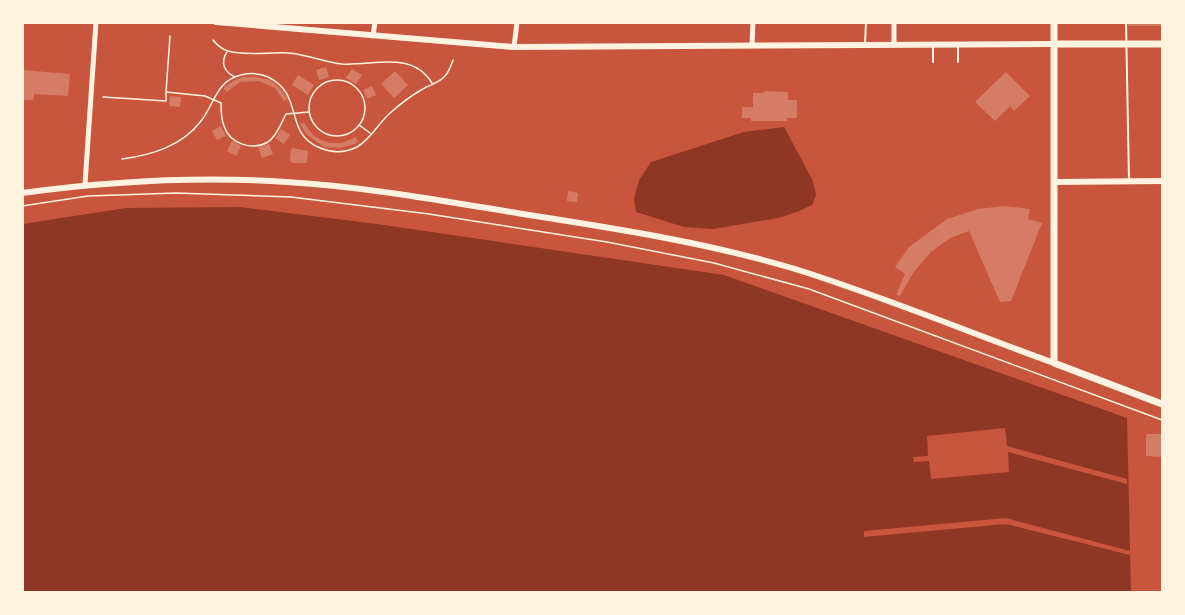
<svg xmlns="http://www.w3.org/2000/svg" width="1185" height="615" font-family="Poppins,sans-serif">
	<rect width="100%" height="100%" fill="#c8553d"/>
	<g fill="#8f3625">
		<path d="M 784,127 L 813,181 L 816,195 L 812,205 L 797,212 L 778,218 L 713,229 L 684,227 L 636,212 L 634,199 L 639,180 L 651,162 L 744,132 Z"/>
		<path d="M 239,207 L 377,224 L 724,275 L 1127,418 L 1131,592 L 23,592 L 23,224 L 126,208 Z"/>
	</g>
	<g fill="#c8553d">
		<path d="M 1005,428 L 1007,446 L 1127,479 L 1127,484 L 1008,452 L 1009,472 L 931,479 L 929,461 L 914,462 L 913,457 L 928,456 L 927,436 Z"/>
		<path d="M 1006,518 L 1130,551 L 1130,555 L 1006,524 L 864,537 L 864,531 Z"/>
	</g>
	<g fill="#d67c66">
		<rect x="1128" y="22" width="34" height="4"/>
		<path d="M 326,67 L 329,77 L 319,80 L 316,70 Z"/>
		<path d="M 352,69 L 362,75 L 356,84 L 346,78 Z"/>
		<path d="M 22,70 L 70,74 L 68,96 L 34,94 L 33,100 L 23,100 Z"/>
		<path d="M 395,71 L 408,85 L 394,98 L 381,84 Z"/>
		<path d="M 1006,72 L 1030,96 L 1014,111 L 1010,106 L 995,121 L 975,102 Z"/>
		<path d="M 298,75 L 314,85 L 308,95 L 292,85 Z"/>
		<path d="M 243,77 L 256,77 L 270,80 L 279,87 L 288,99 L 284,101 L 275,88 L 259,81 L 240,82 L 227,92 L 223,88 L 233,81 Z"/>
		<path d="M 372,86 L 376,95 L 367,99 L 363,90 Z"/>
		<path d="M 765,91 L 788,92 L 788,100 L 797,100 L 797,118 L 787,118 L 787,121 L 751,121 L 751,118 L 742,118 L 742,107 L 753,107 L 753,93 L 763,93 Z"/>
		<path d="M 170,96 L 181,97 L 180,107 L 169,106 Z"/>
		<path d="M 304,123 L 313,135 L 321,140 L 330,143 L 342,143 L 356,137 L 358,141 L 355,144 L 340,148 L 324,147 L 306,134 L 300,124 Z"/>
		<path d="M 221,126 L 226,136 L 217,140 L 212,131 Z"/>
		<path d="M 281,129 L 290,135 L 284,144 L 275,138 Z"/>
		<path d="M 232,141 L 241,146 L 236,156 L 227,151 Z"/>
		<path d="M 269,144 L 273,154 L 262,158 L 258,147 Z"/>
		<path d="M 293,148 L 308,151 L 307,163 L 293,163 L 290,161 L 291,149 Z"/>
		<path d="M 568,191 L 578,193 L 577,202 L 567,201 Z"/>
		<path d="M 1005,206 L 1030,209 L 1028,219 L 1042,223 L 1011,301 L 1000,302 L 969,231 L 950,238 L 931,252 L 913,273 L 900,296 L 896,295 L 905,274 L 895,267 L 909,247 L 947,219 L 978,209 Z"/>
		<path d="M 1146,434 L 1162,434 L 1162,457 L 1146,456 Z"/>
	</g>
	<g fill="none" stroke-linecap="round" stroke-linejoin="round">
		<g stroke="#fff3e0" stroke-width="1.5">
			<path d="M 170,36 L 166,92 L 205,96 L 221,103 C 221,111 221,119 224,126 C 230,144 252,151 268,142 C 277,136 281,123 286,114 L 309,112"/>
			<path d="M 213,40 C 217,45 221,49 228,51 C 242,56 271,52 288,53 C 306,54 324,62 342,64 C 373,66 412,50 432,83"/>
			<path d="M 227,52 C 220,62 224,72 235,77"/>
			<circle cx="337" cy="108" r="28"/>
			<path d="M 103,97 L 166,101 L 166,93"/>
			<path d="M 359,125 L 370,133"/>
			<path d="M 122,159 C 152,155 182,146 201,121 C 215,103 216,81 241,75 C 250,73 260,73 268,77 C 304,94 284,132 318,147 C 331,153 345,153 357,147 C 370,140 378,124 389,114 C 399,105 409,97 421,90 C 429,85 439,83 445,76 C 449,72 451,66 453,60"/>
			<path d="M 22,206 L 88,196 L 176,193 L 291,197 L 429,214 L 607,242 L 714,263 L 809,289 L 1162,420"/>
		</g>
		<g stroke="#fff3e0" stroke-width="2">
			<path d="M 1126,22 L 1129,181"/>
			<path d="M 865,44 L 866,22"/>
			<path d="M 933,47 L 933,62"/>
			<path d="M 958,47 L 958,62"/>
		</g>
		<g stroke="#fff3e0" stroke-width="5">
			<path d="M 894,22 L 894,44"/>
			<path d="M 373,36 L 375,22"/>
			<path d="M 752,45 L 753,22"/>
			<path d="M 514,47 L 517,22"/>
			<path d="M 85,184 L 96,22"/>
		</g>
		<g stroke="#fff3e0" stroke-width="6">
			<path d="M 216,22 L 514,47 L 1054,44"/>
			<path d="M 1055,182 L 1162,181"/>
			<path d="M 22,193 C 110,181 199,176 287,182 C 369,187 449,202 529,215 C 619,229 708,243 795,269 C 882,296 968,332 1054,363"/>
		</g>
		<g stroke="#fff3e0" stroke-width="7">
			<path d="M 1054,22 L 1054,363 L 1162,404"/>
			<path d="M 1054,44 L 1162,44"/>
		</g>
	</g>
	<rect width="1185" height="615" fill="none" stroke="#fff3e0" stroke-width="48"/>
</svg>
